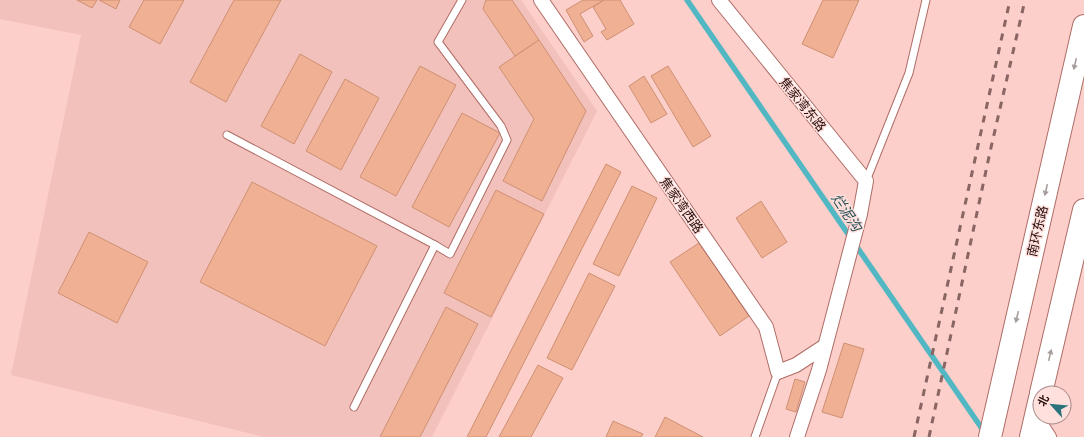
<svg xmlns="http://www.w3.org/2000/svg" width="1084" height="437" font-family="Lato,'Noto Sans SC',sans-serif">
	<rect width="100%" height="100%" fill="#fccfca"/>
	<path fill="#f3c1bc" d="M 0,0 L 521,0 L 597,111 L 432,437 L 264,437 L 11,375 L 81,35 L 0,19 Z"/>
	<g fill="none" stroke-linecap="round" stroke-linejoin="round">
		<path stroke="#51b7c3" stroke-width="5.5" d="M 687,0 L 985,433"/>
	</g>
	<g fill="#f0b093" stroke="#ce9073">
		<path d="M 77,0 L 97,0 L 92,8 Z"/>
		<path d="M 99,0 L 120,0 L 116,9 Z"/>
		<path d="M 144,0 L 184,0 L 160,44 L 129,27 Z"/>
		<path d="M 234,0 L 281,0 L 226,102 L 190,82 Z"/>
		<path d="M 486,0 L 512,0 L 539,40 L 515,56 L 483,9 Z"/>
		<path d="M 583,0 L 604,0 L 580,14 L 593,36 L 584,42 L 566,10 Z"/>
		<path d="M 604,0 L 620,0 L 634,24 L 607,40 L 601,32 L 606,29 L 593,7 Z"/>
		<path d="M 823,0 L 859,0 L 833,58 L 802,44 Z"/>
		<path d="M 539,40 L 586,111 L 542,201 L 503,181 L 534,119 L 499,67 Z"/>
		<path d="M 300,54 L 332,72 L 294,144 L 261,126 Z"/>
		<path d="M 420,66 L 456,85 L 396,196 L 360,177 Z"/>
		<path d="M 668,66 L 711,136 L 693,147 L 651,76 Z"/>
		<path d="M 644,76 L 667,114 L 651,123 L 629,86 Z"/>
		<path d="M 345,79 L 379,98 L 341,170 L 306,151 Z"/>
		<path d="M 462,113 L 500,133 L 449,227 L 412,207 Z"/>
		<path d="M 606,164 L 621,172 L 486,437 L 467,437 Z"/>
		<path d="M 252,182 L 377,246 L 325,346 L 200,282 Z"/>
		<path d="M 632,186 L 657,198 L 619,276 L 593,264 Z"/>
		<path d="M 496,190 L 544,214 L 491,317 L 444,293 Z"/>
		<path d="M 761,201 L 787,242 L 762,258 L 736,218 Z"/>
		<path d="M 89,232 L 148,262 L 117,323 L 58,293 Z"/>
		<path d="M 699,243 L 749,316 L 720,336 L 670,262 Z"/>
		<path d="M 589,273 L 615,286 L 572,370 L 547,358 Z"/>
		<path d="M 446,307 L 478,324 L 420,437 L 380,437 Z"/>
		<path d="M 844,343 L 864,349 L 842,418 L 822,412 Z"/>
		<path d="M 538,365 L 563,378 L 531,437 L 499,437 Z"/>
		<path d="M 795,379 L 805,382 L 796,412 L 786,409 Z"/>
		<path d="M 665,417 L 703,437 L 655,437 Z"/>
		<path d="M 613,421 L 643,434 L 641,437 L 606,437 Z"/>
	</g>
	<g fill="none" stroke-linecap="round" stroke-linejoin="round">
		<defs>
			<g id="lane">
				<path d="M 227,135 L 435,245 L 354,407"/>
				<path d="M 866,181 L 909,73 L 926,0"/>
				<path d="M 435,245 L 450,254 L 507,140 L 501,126 L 438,42 L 462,0"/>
				<path d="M 755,437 L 778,372"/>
			</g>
			<g id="street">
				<path d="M 541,0 L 766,327 L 778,372 L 796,365 L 825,346"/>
				<path d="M 719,0 L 866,181 L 860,214 L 834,313 L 819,370 L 797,437"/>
				<path d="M 1036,417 L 1049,437"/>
			</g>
			<g id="highway">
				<path d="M 1041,393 L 1084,210"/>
				<path d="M 990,437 L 1084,26"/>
				<path d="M 1031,437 L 1040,398"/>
			</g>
		</defs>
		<use href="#lane" stroke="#af6d67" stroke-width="9"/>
		<use href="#street" stroke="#af6d67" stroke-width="16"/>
		<use href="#highway" stroke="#af6d67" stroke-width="24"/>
		<use href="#lane" stroke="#fff" stroke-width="7"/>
		<use href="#street" stroke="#fff" stroke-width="14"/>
		<use href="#highway" stroke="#fff" stroke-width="22"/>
		<g stroke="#896663" stroke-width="3" stroke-dasharray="7 7" stroke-linecap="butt">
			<path d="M 914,437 L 1010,0"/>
			<path d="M 929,437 L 990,152 L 1025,0"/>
		</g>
	</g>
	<defs><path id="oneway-solid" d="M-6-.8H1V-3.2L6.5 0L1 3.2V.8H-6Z"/></defs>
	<g fill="#a89e9d">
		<use href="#oneway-solid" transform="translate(1075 64) rotate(103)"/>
		<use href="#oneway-solid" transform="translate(1046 190) rotate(103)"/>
		<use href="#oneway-solid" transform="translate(1017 317) rotate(103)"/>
		<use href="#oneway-solid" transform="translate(1050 355) rotate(-77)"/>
	</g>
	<g text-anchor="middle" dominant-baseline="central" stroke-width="3" stroke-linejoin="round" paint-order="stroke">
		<g font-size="13" fill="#260d0b" stroke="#ffe0dd">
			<text transform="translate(803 104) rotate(51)">焦家湾东路</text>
			<text transform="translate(682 205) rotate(55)">焦家湾西路</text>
			<text transform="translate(1037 231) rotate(-77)">南环东路</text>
		</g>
		<g font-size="14" font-style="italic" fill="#1d4b50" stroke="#ffe0dd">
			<text transform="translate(847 212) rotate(56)">烂泥沟</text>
		</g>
	</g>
	<g transform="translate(1052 405) rotate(297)"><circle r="19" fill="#ffe0dd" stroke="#a88c89"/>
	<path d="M0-3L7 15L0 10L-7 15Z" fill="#2a737b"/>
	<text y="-6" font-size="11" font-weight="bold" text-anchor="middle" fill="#260d0b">北</text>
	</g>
</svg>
